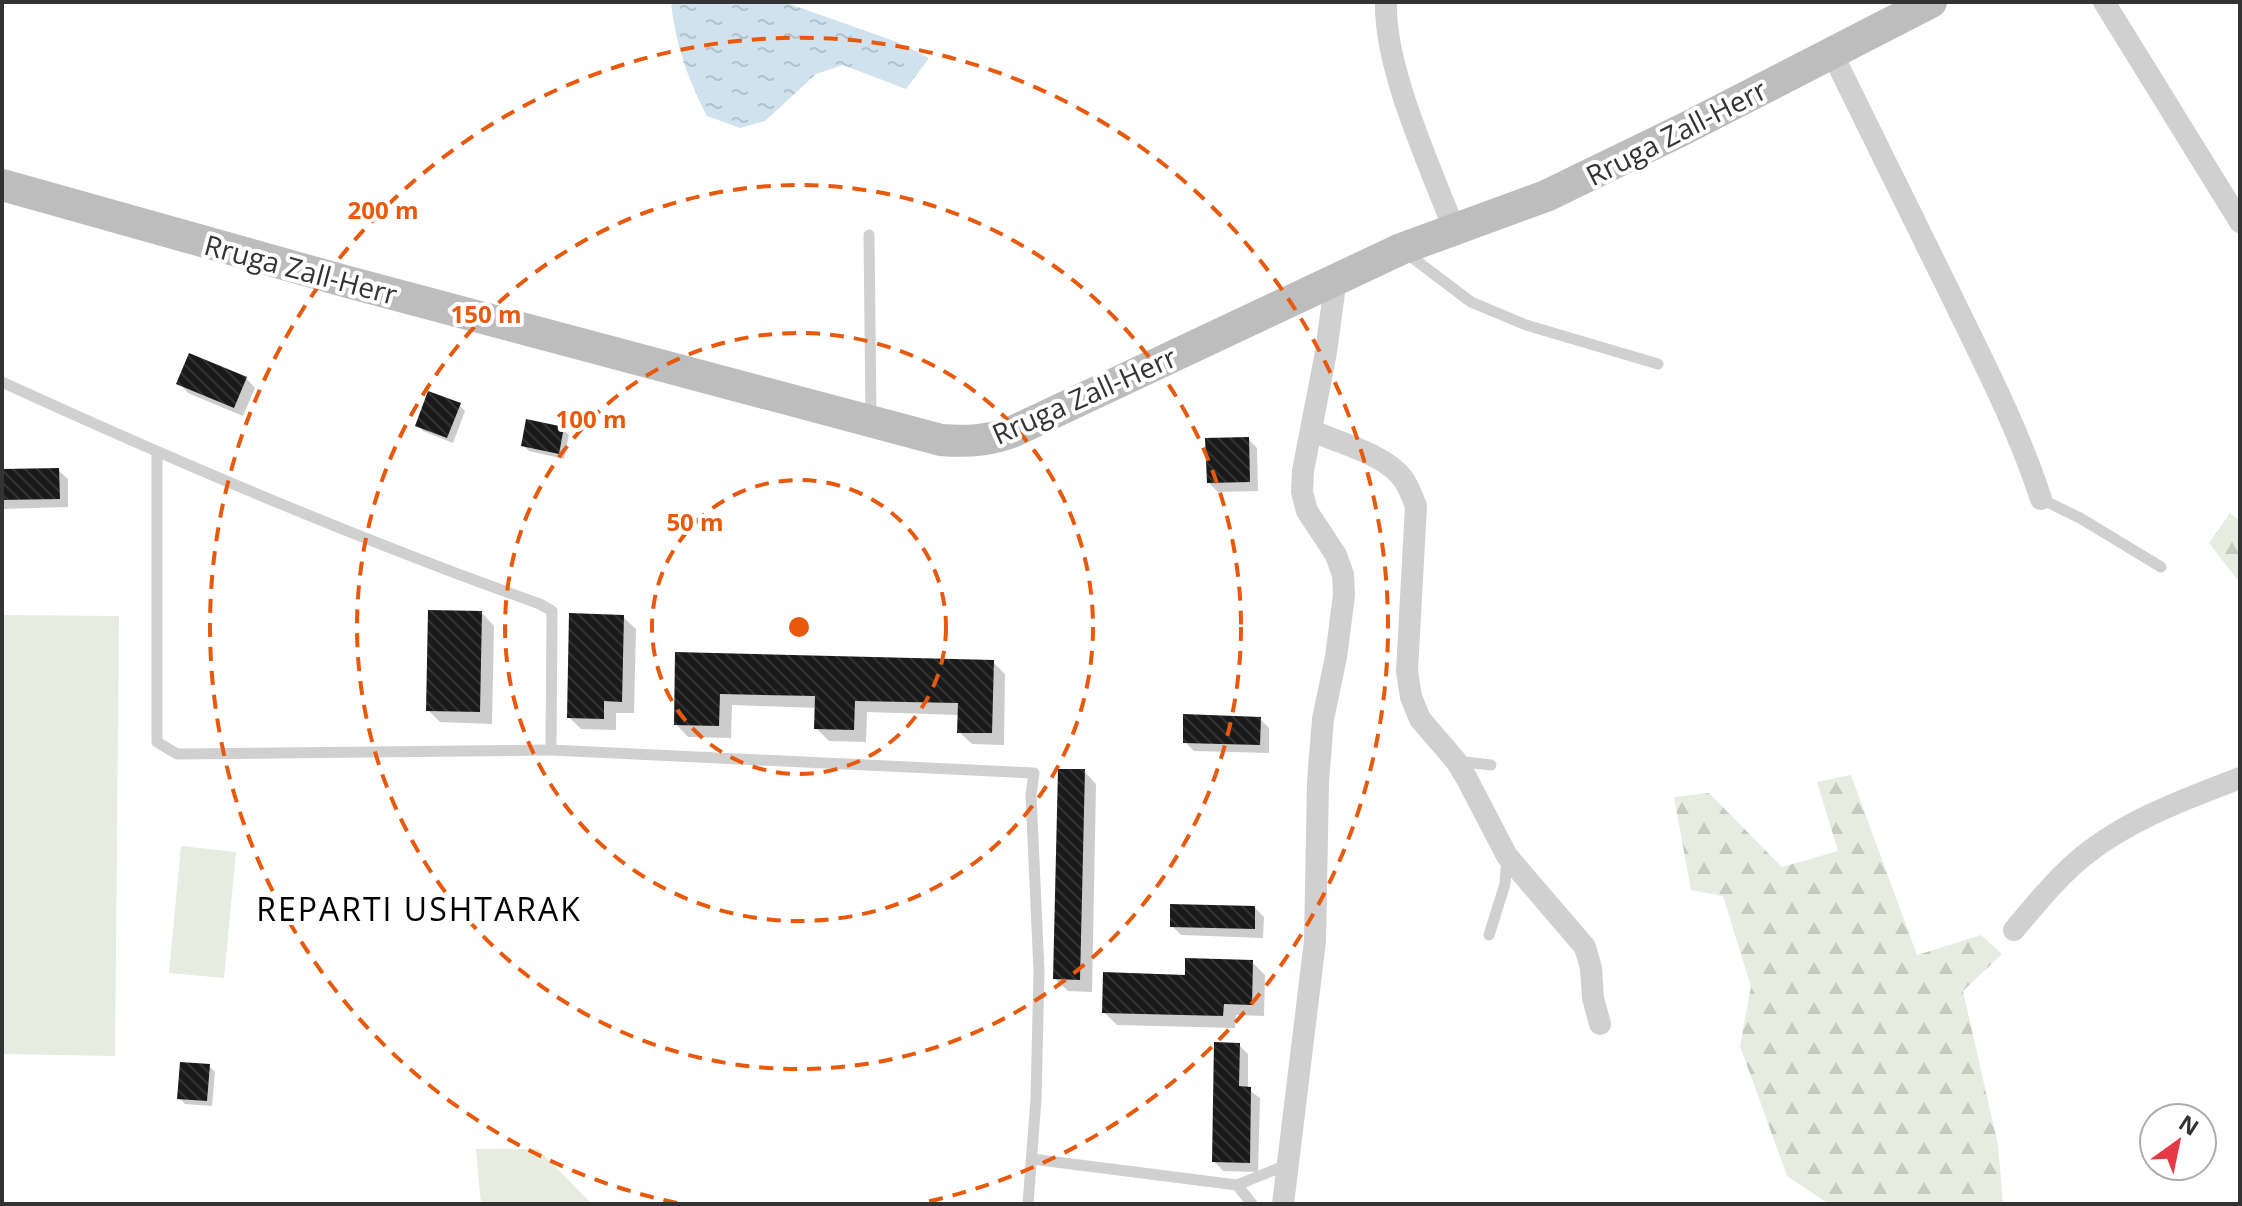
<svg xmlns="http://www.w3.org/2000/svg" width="2242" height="1206" font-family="'Open Sans',sans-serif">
	<defs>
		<pattern id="forest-firs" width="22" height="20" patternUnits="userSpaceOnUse" patternTransform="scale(2)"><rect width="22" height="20" fill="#e6ecdf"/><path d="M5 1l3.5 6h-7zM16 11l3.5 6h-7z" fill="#c6cbc0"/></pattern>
		<pattern id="water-ripples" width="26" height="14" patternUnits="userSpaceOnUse" patternTransform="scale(2)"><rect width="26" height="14" fill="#cfe2ee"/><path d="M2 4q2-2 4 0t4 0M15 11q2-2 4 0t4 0" fill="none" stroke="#b2c2cd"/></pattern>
		<pattern id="building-back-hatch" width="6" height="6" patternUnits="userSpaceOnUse" patternTransform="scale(2)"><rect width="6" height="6" fill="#1a1a1a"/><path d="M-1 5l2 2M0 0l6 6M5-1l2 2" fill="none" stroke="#333"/></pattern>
	</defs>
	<rect width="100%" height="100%" fill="#fff"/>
	<g fill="#e6ecdf">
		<path d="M 2,615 L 119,616 L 115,1056 L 2,1054 Z"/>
		<path d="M 181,846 L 236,852 L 224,978 L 169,973 Z"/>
		<path d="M 476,1149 L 538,1149 L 592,1204 L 481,1204 Z"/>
	</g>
	<g fill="url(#forest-firs)">
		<path d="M 2230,513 L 2240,521 L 2240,583 L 2209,543 Z"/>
		<path d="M 1851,775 L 1917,955 L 1981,935 L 2002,954 L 1963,991 L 1998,1145 L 2003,1204 L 1829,1204 L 1787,1176 L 1740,1046 L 1751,987 L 1723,896 L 1691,890 L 1674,797 L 1709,793 L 1782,867 L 1838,851 L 1817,782 Z"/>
	</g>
	<path fill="url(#water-ripples)" d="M 671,2 L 784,2 L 897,42 L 929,58 L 906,89 L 843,65 L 816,74 L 765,121 L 740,128 L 707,116 C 688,80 675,43 671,2 Z"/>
	<g fill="#0003">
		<path d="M 246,378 L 255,388 L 243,416 L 188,393 L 179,383 Z"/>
		<path d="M 459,405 L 465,411 L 453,443 L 423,431 L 418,425 Z"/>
		<path d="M 563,429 L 569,435 L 564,459 L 529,451 L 523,445 Z"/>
		<path d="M 1248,439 L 1257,448 L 1258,491 L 1218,492 L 1209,483 Z"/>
		<path d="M 58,470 L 68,479 L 68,507 L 2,509 L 2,471 Z"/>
		<path d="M 482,613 L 494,626 L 492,724 L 440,722 L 428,710 Z"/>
		<path d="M 623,617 L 636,629 L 634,713 L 616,713 L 616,730 L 581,729 L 569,717 Z"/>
		<path d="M 677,654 L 993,662 L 1005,674 L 1004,745 L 972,744 L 959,732 L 959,715 L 867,712 L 866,742 L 829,741 L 816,728 L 817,708 L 732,705 L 731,738 L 688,737 L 676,724 Z"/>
		<path d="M 1260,719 L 1269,728 L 1269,753 L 1194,751 L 1185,742 Z"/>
		<path d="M 1084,771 L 1096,784 L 1092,992 L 1068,991 L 1055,979 Z"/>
		<path d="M 1255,908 L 1264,917 L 1263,938 L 1181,935 L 1172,926 Z"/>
		<path d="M 1252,962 L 1265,975 L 1264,1016 L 1236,1015 L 1235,1028 L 1117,1025 L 1104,1012 L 1187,977 Z"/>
		<path d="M 1239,1045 L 1248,1054 L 1248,1089 L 1260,1098 L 1258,1172 L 1223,1171 L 1214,1161 Z"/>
		<path d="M 209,1066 L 215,1072 L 212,1106 L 185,1104 L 179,1098 Z"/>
	</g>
	<g fill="url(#building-back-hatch)">
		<path d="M 189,353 L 247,377 L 234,408 L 176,384 Z"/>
		<path d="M 428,391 L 461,403 L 447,438 L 415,426 Z"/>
		<path d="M 526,419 L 564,427 L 559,454 L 521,446 Z"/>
		<path d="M 1249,437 L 1250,482 L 1207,483 L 1205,438 Z"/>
		<path d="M 59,468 L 60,499 L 2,500 L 2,469 Z"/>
		<path d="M 428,610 L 482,611 L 480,712 L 426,711 Z"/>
		<path d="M 569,613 L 624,615 L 622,702 L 604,701 L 604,719 L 567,718 Z"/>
		<path d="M 675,652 L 994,660 L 992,733 L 957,733 L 958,703 L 855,701 L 854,730 L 814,729 L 815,696 L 720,694 L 719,726 L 674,725 Z"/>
		<path d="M 1183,714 L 1261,717 L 1260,745 L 1183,743 Z"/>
		<path d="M 1058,769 L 1085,769 L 1080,980 L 1053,979 Z"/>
		<path d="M 1170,904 L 1255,906 L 1255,929 L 1170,927 Z"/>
		<path d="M 1185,958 L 1253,960 L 1252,1005 L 1224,1004 L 1223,1016 L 1102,1013 L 1103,972 L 1185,975 Z"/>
		<path d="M 1214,1042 L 1240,1043 L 1239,1086 L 1251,1087 L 1250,1163 L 1212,1162 Z"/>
		<path d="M 180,1062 L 210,1064 L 207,1101 L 177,1099 Z"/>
	</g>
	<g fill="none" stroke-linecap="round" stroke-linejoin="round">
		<g stroke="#d0d0d0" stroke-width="11">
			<path d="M 869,235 L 871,417"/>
			<path d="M 1405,252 L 1471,302 L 1526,325 L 1658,364"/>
			<path d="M 2,382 C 179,463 357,539 540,604 L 552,611 L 551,750 L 1034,773 L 1031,795 L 1039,971 L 1036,1099 L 1028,1204"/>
			<path d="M 157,453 L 157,742 L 177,754 L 551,750"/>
			<path d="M 2041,499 L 2080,518 L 2161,567"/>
			<path d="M 1456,761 L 1491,765"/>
			<path d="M 1489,935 L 1505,884 L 1507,857"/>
			<path d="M 1032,1159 L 1237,1185 L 1289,1164"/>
			<path d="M 1237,1185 L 1252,1204"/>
		</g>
		<g stroke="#d0d0d0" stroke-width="22">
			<path d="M 1386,2 C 1384,68 1430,166 1454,229"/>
			<path d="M 2104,2 L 2240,222"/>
			<path d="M 1832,53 C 1872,133 1911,213 1950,293 C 1983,361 2018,428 2041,499"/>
			<path d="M 1311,430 C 1338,443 1375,451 1397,472 C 1407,481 1411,494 1416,506 L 1407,671 L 1411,697 L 1420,719 L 1456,761 L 1467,779 L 1507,856 L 1585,947 L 1591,968 L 1593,998 L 1600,1024"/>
			<path d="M 2014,930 C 2035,905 2056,879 2081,858 C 2127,820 2185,799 2240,778"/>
			<path d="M 1283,1204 L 1315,941 L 1318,782 L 1323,719 L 1336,657 L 1344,595 L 1343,575 L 1336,555 L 1307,511 L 1302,492 L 1303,471 L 1326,352 L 1336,278"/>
		</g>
		<path stroke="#bdbdbd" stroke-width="32" d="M 2,185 L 348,282 L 941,440 C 967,442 987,441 1012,432 L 1401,249 L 1546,196 L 1684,129 L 1931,2"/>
	</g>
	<g fill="none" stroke="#e8590c" stroke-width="4" stroke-dasharray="14 10">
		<circle cx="799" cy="627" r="147"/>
		<circle cx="799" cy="627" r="294"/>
		<circle cx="799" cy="627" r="442"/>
		<path d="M677 1203A589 589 0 1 1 921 1203"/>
	</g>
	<g text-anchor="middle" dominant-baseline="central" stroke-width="8" stroke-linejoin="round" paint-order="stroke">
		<g font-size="28" fill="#333" stroke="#fff">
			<text transform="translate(1676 132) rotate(-27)">Rruga Zall-Herr</text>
			<text transform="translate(301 269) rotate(15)">Rruga Zall-Herr</text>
			<text transform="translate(1084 395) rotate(-24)">Rruga Zall-Herr</text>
		</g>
		<g font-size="32" letter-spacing="2" fill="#000" stroke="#fff">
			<text x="419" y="908">REPARTI USHTARAK</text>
		</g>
	</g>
	<circle cx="799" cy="627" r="12" fill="#e8590c" stroke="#fff" stroke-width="4"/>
	<g font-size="24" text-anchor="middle" font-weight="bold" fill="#e8590c" stroke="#fff" stroke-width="8" stroke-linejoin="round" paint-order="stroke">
		<text x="383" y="219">200 m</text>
		<text x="486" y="323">150 m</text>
		<text x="591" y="428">100 m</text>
		<text x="695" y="531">50 m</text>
	</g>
	<rect width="2242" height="1206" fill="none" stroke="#333333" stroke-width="8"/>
	<g transform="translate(2178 1142) rotate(33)"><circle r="38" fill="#ffffff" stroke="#adadad" stroke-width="2"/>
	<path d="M0-6L14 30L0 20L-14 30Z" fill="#e63946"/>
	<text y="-12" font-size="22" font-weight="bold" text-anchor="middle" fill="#333333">N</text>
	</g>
</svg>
